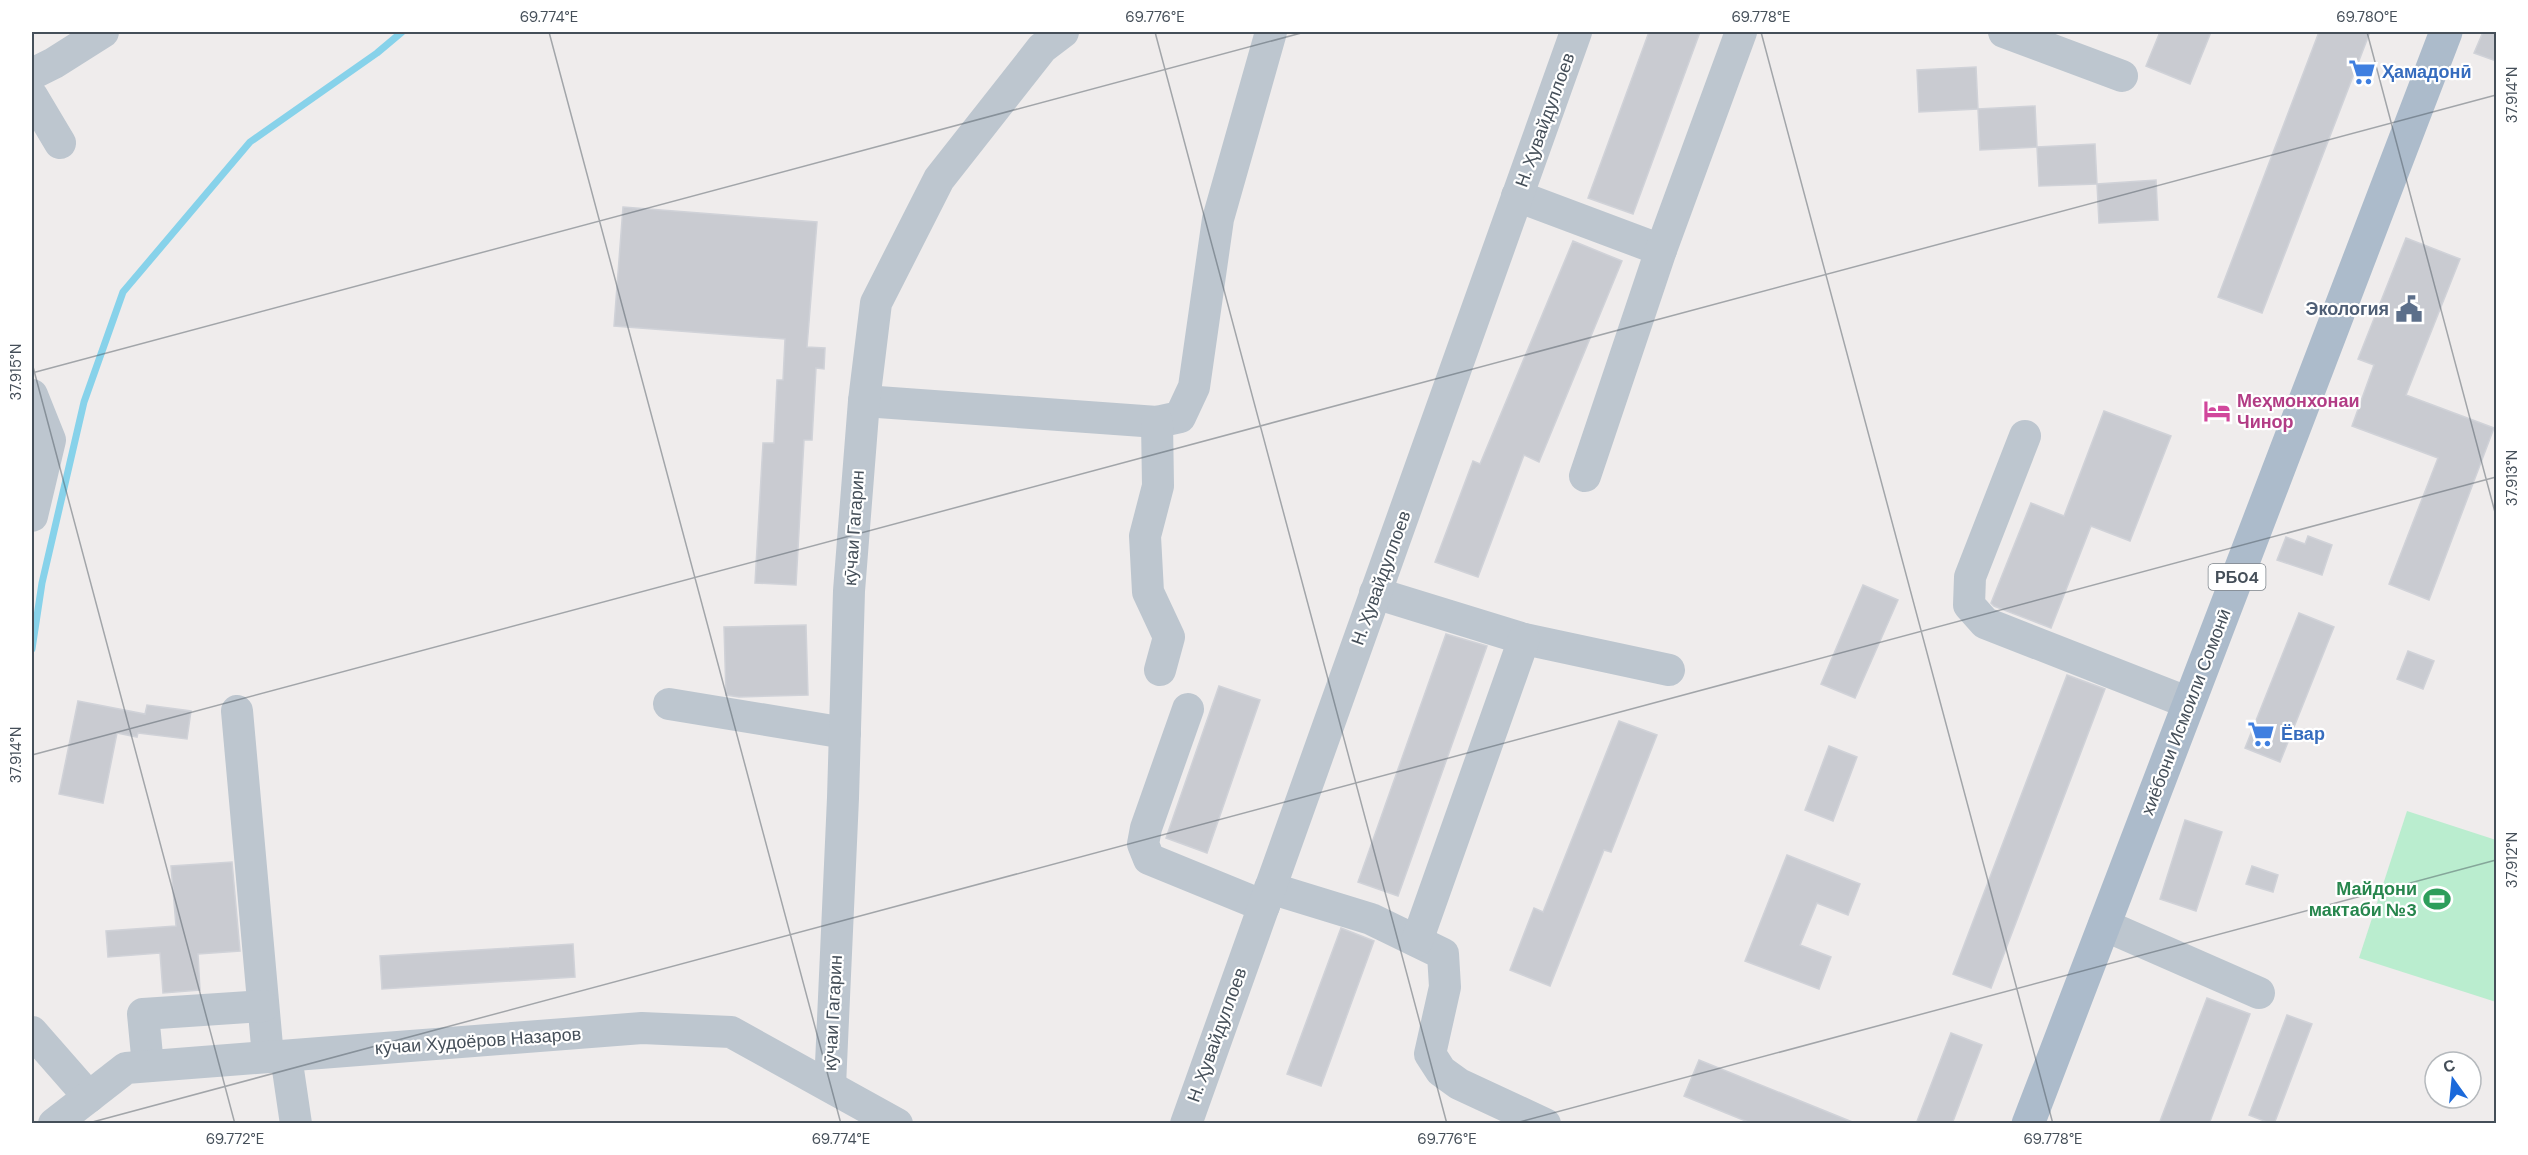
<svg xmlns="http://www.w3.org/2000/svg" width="2528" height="1155" font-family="'DM Sans',sans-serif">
	<rect width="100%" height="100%" fill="#efecec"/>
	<path fill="#baedcf" d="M 2407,811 L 2496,840 L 2496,1002 L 2359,958 Z"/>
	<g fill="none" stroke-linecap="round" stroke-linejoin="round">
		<path stroke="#87d2ea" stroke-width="7" d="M 32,649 L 42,583 L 84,402 L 123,292 L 250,142 L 377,53 L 402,32"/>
	</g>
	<g fill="#c9cbd1" stroke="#d0d2d8" stroke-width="1.5">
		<path d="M 1649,32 L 1700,32 L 1633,214 L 1588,198 Z"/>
		<path d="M 2160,32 L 2211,32 L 2190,84 L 2146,66 Z"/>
		<path d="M 2319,32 L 2370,32 L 2262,313 L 2218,297 Z"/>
		<path d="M 2483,32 L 2496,32 L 2496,61 L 2474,53 Z"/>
		<path d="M 1976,67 L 1978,109 L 1919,112 L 1917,70 Z"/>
		<path d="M 2035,106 L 2037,147 L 1980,150 L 1978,109 Z"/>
		<path d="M 2095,144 L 2097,184 L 2039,186 L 2037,147 Z"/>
		<path d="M 2156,180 L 2158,220 L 2099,223 L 2097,184 Z"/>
		<path d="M 623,207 L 817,222 L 807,347 L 825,348 L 824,369 L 816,368 L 812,440 L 804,440 L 796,585 L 755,583 L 763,443 L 774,443 L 777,380 L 783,380 L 785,339 L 614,326 Z"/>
		<path d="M 2406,238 L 2460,259 L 2406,395 L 2494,428 L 2429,600 L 2389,584 L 2438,458 L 2352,426 L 2374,365 L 2358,359 Z"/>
		<path d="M 1573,241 L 1622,261 L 1539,462 L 1524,455 L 1478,577 L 1435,562 L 1473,461 L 1480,464 Z"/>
		<path d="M 2104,411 L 2171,436 L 2130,541 L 2091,526 L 2051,628 L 1994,606 L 1991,603 L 2031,503 L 2064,516 Z"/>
		<path d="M 2308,536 L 2332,545 L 2322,575 L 2277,560 L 2286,537 L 2305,544 Z"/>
		<path d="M 1863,585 L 1898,600 L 1855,698 L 1821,684 Z"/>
		<path d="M 2299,613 L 2334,627 L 2280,762 L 2245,748 Z"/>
		<path d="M 806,625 L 808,695 L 739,697 L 726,695 L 724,627 Z"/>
		<path d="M 1446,634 L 1487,646 L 1398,896 L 1358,882 Z"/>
		<path d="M 2408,651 L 2434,661 L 2423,689 L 2397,679 Z"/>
		<path d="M 2067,675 L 2105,689 L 1991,988 L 1953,974 Z"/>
		<path d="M 1219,686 L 1260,700 L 1207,853 L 1166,838 Z"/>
		<path d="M 78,701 L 145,714 L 147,705 L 191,711 L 187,739 L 138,733 L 137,737 L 117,733 L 103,803 L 59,794 Z"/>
		<path d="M 1619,721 L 1657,735 L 1611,852 L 1604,850 L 1550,986 L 1510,970 L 1534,908 L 1543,912 Z"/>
		<path d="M 1829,746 L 1857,757 L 1833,821 L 1805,810 Z"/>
		<path d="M 2185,820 L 2222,832 L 2196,911 L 2160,899 Z"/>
		<path d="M 1787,855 L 1860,884 L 1848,915 L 1817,903 L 1800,945 L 1831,957 L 1819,989 L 1745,961 Z"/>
		<path d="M 232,862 L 240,951 L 198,954 L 200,990 L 163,993 L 160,953 L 108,957 L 106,931 L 176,926 L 171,866 Z"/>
		<path d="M 2252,866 L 2278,875 L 2273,892 L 2246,884 Z"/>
		<path d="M 1341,928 L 1374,941 L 1321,1086 L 1287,1074 Z"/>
		<path d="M 573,944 L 575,977 L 382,989 L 380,956 Z"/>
		<path d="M 2207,998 L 2250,1014 L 2209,1124 L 2159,1124 Z"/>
		<path d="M 2287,1015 L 2312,1024 L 2274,1124 L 2272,1124 L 2249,1115 Z"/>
		<path d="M 1951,1033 L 1982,1045 L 1952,1124 L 1916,1124 Z"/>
		<path d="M 1699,1060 L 1855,1123 L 1855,1124 L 1753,1124 L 1684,1096 Z"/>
	</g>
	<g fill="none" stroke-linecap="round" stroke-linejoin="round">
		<g stroke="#bdc6cf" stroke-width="32">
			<path d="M 2004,32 L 2122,76"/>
			<path d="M 32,74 L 54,63 L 103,32"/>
			<path d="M 32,96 L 60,143"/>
			<path d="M 1517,196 L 1661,250"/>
			<path d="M 32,395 L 50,440 L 32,516"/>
			<path d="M 864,401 L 1157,422 L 1180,417 L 1194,387 L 1218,219 L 1271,32"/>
			<path d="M 1157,422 L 1158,486 L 1145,536 L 1148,592 L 1169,637 L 1160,670"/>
			<path d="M 2025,436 L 1970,577 L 1969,605 L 1985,623 L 2189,703"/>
			<path d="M 1585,476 L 1661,250 L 1741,32"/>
			<path d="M 1375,593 L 1524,639 L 1669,670"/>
			<path d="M 669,704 L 845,733"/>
			<path d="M 1188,709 L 1146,828 L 1143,844 L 1149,859 L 1264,906"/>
			<path d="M 237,711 L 268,1057"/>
			<path d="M 1270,888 L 1371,919 L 1443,954 L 1445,987 L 1430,1054 L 1441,1071 L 1459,1084 L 1545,1124"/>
			<path d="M 2104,925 L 2259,993"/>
			<path d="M 1417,941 L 1524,639"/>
			<path d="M 32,1032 L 89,1097"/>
			<path d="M 286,1056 L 296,1124"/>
			<path d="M 148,1066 L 143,1014 L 263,1006"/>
			<path d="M 830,1086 L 843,798 L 849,591 L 864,401 L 876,303 L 939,179 L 1042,48 L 1063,32"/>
			<path d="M 54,1124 L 126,1068 L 642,1028 L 731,1032 L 897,1124"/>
			<path d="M 1186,1124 L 1576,32"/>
		</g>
		<path stroke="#acbbcb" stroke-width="33" d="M 2028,1124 L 2446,32"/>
	</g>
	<path fill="none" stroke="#454f59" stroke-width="1.5" stroke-opacity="0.45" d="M 549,32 L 841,1124M 1155,32 L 1447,1124M 1761,32 L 2053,1124M 2367,32 L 2496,516M 32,363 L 235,1124M 32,373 L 1305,32M 32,755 L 2496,95M 85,1124 L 2496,477M 1512,1124 L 2496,860"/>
	<defs>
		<symbol id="supermarket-bare" viewBox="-9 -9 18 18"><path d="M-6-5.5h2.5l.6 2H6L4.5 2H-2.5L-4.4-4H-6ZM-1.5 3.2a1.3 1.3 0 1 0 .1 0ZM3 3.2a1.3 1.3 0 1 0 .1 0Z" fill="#3f7fe0" stroke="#fff" stroke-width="2.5" paint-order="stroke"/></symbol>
		<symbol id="civic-bare" viewBox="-9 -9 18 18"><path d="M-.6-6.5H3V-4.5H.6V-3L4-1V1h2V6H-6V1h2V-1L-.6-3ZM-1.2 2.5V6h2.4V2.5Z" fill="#5c6f8a" stroke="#fff" stroke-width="2.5" paint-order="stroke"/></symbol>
		<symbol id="hotel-bare" viewBox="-9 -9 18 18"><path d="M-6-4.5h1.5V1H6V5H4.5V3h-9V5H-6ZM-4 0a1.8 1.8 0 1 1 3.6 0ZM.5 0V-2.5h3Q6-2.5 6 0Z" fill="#d1479c" stroke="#fff" stroke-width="2.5" paint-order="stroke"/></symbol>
		<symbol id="stadium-bare" viewBox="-9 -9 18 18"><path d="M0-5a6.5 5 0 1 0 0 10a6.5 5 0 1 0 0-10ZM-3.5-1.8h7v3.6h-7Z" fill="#2e9e5b" stroke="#fff" stroke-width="2.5" paint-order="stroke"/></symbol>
	</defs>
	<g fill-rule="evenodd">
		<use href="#supermarket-bare" x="2343" y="53" width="38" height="38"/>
		<use href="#civic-bare" x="2390" y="290" width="38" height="38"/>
		<use href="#hotel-bare" x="2198" y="392" width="38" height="38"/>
		<use href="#supermarket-bare" x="2242" y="715" width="38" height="38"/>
		<use href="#stadium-bare" x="2418" y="880" width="38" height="38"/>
	</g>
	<g text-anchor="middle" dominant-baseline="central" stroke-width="4.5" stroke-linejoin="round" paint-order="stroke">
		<rect fill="#fff" stroke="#7d848b" stroke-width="1.5" x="2208.5" y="564" width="57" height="26" rx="4.5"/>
		<g font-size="16" font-weight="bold" fill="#454f59">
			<text x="2237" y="577">РБ04</text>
		</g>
		<g font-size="18" font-weight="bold" fill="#366cbe" stroke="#fff" text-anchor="start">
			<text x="2382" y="72">Ҳамадонӣ</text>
			<text x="2281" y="734">Ёвар</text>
		</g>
		<g font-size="18" fill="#454f59" stroke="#fff">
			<text transform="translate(1545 120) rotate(-70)">Н. Ҳувайдуллоев</text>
			<text transform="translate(854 528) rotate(-86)">кӯчаи Гагарин</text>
			<text transform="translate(1381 578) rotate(-70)">Н. Ҳувайдуллоев</text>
			<text transform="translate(2186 712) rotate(-69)">хиёбони Исмоили Сомонӣ</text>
			<text transform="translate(833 1013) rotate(-87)">кӯчаи Гагарин</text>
			<text transform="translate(1217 1035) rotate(-70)">Н. Ҳувайдуллоев</text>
			<text transform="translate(478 1041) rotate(-4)">кӯчаи Худоёров Назаров</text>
		</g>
		<g font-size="18" font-weight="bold" fill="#4e5e75" stroke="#fff" text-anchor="end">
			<text x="2389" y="309">Экология</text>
		</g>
		<g font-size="18" font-weight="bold" fill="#b23c85" stroke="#fff" text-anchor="start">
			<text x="2237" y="401">Меҳмонхонаи<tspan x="2237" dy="21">Чинор</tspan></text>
		</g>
		<g font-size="18" font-weight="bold" fill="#27864d" stroke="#fff" text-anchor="end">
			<text x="2417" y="889">Майдони<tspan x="2417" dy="21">мактаби №3</tspan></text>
		</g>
	</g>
	<rect width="2528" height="1155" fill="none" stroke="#ffffff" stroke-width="66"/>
	<g transform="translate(2453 1080) rotate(345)"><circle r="28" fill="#ffffff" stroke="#b5b9bd" stroke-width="1.5"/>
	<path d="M0-4.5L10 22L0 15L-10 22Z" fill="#1b69da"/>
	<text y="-9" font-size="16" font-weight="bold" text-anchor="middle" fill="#454f59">С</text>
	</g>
	<rect x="33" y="33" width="2462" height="1089" fill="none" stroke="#454f59" stroke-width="2"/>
	<g font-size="15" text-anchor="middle" fill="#454f59">
		<text x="549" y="22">69.774°E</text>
		<text x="1155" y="22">69.776°E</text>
		<text x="1761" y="22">69.778°E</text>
		<text x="2367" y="22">69.780°E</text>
		<text transform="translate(2512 95) rotate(-90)" y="5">37.914°N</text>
		<text transform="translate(16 372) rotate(-90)" y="5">37.915°N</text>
		<text transform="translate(2512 478) rotate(-90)" y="5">37.913°N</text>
		<text transform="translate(16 755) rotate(-90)" y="5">37.914°N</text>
		<text transform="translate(2512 860) rotate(-90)" y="5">37.912°N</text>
		<text x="235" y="1144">69.772°E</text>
		<text x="841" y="1144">69.774°E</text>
		<text x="1447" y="1144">69.776°E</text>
		<text x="2053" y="1144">69.778°E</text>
	</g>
</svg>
